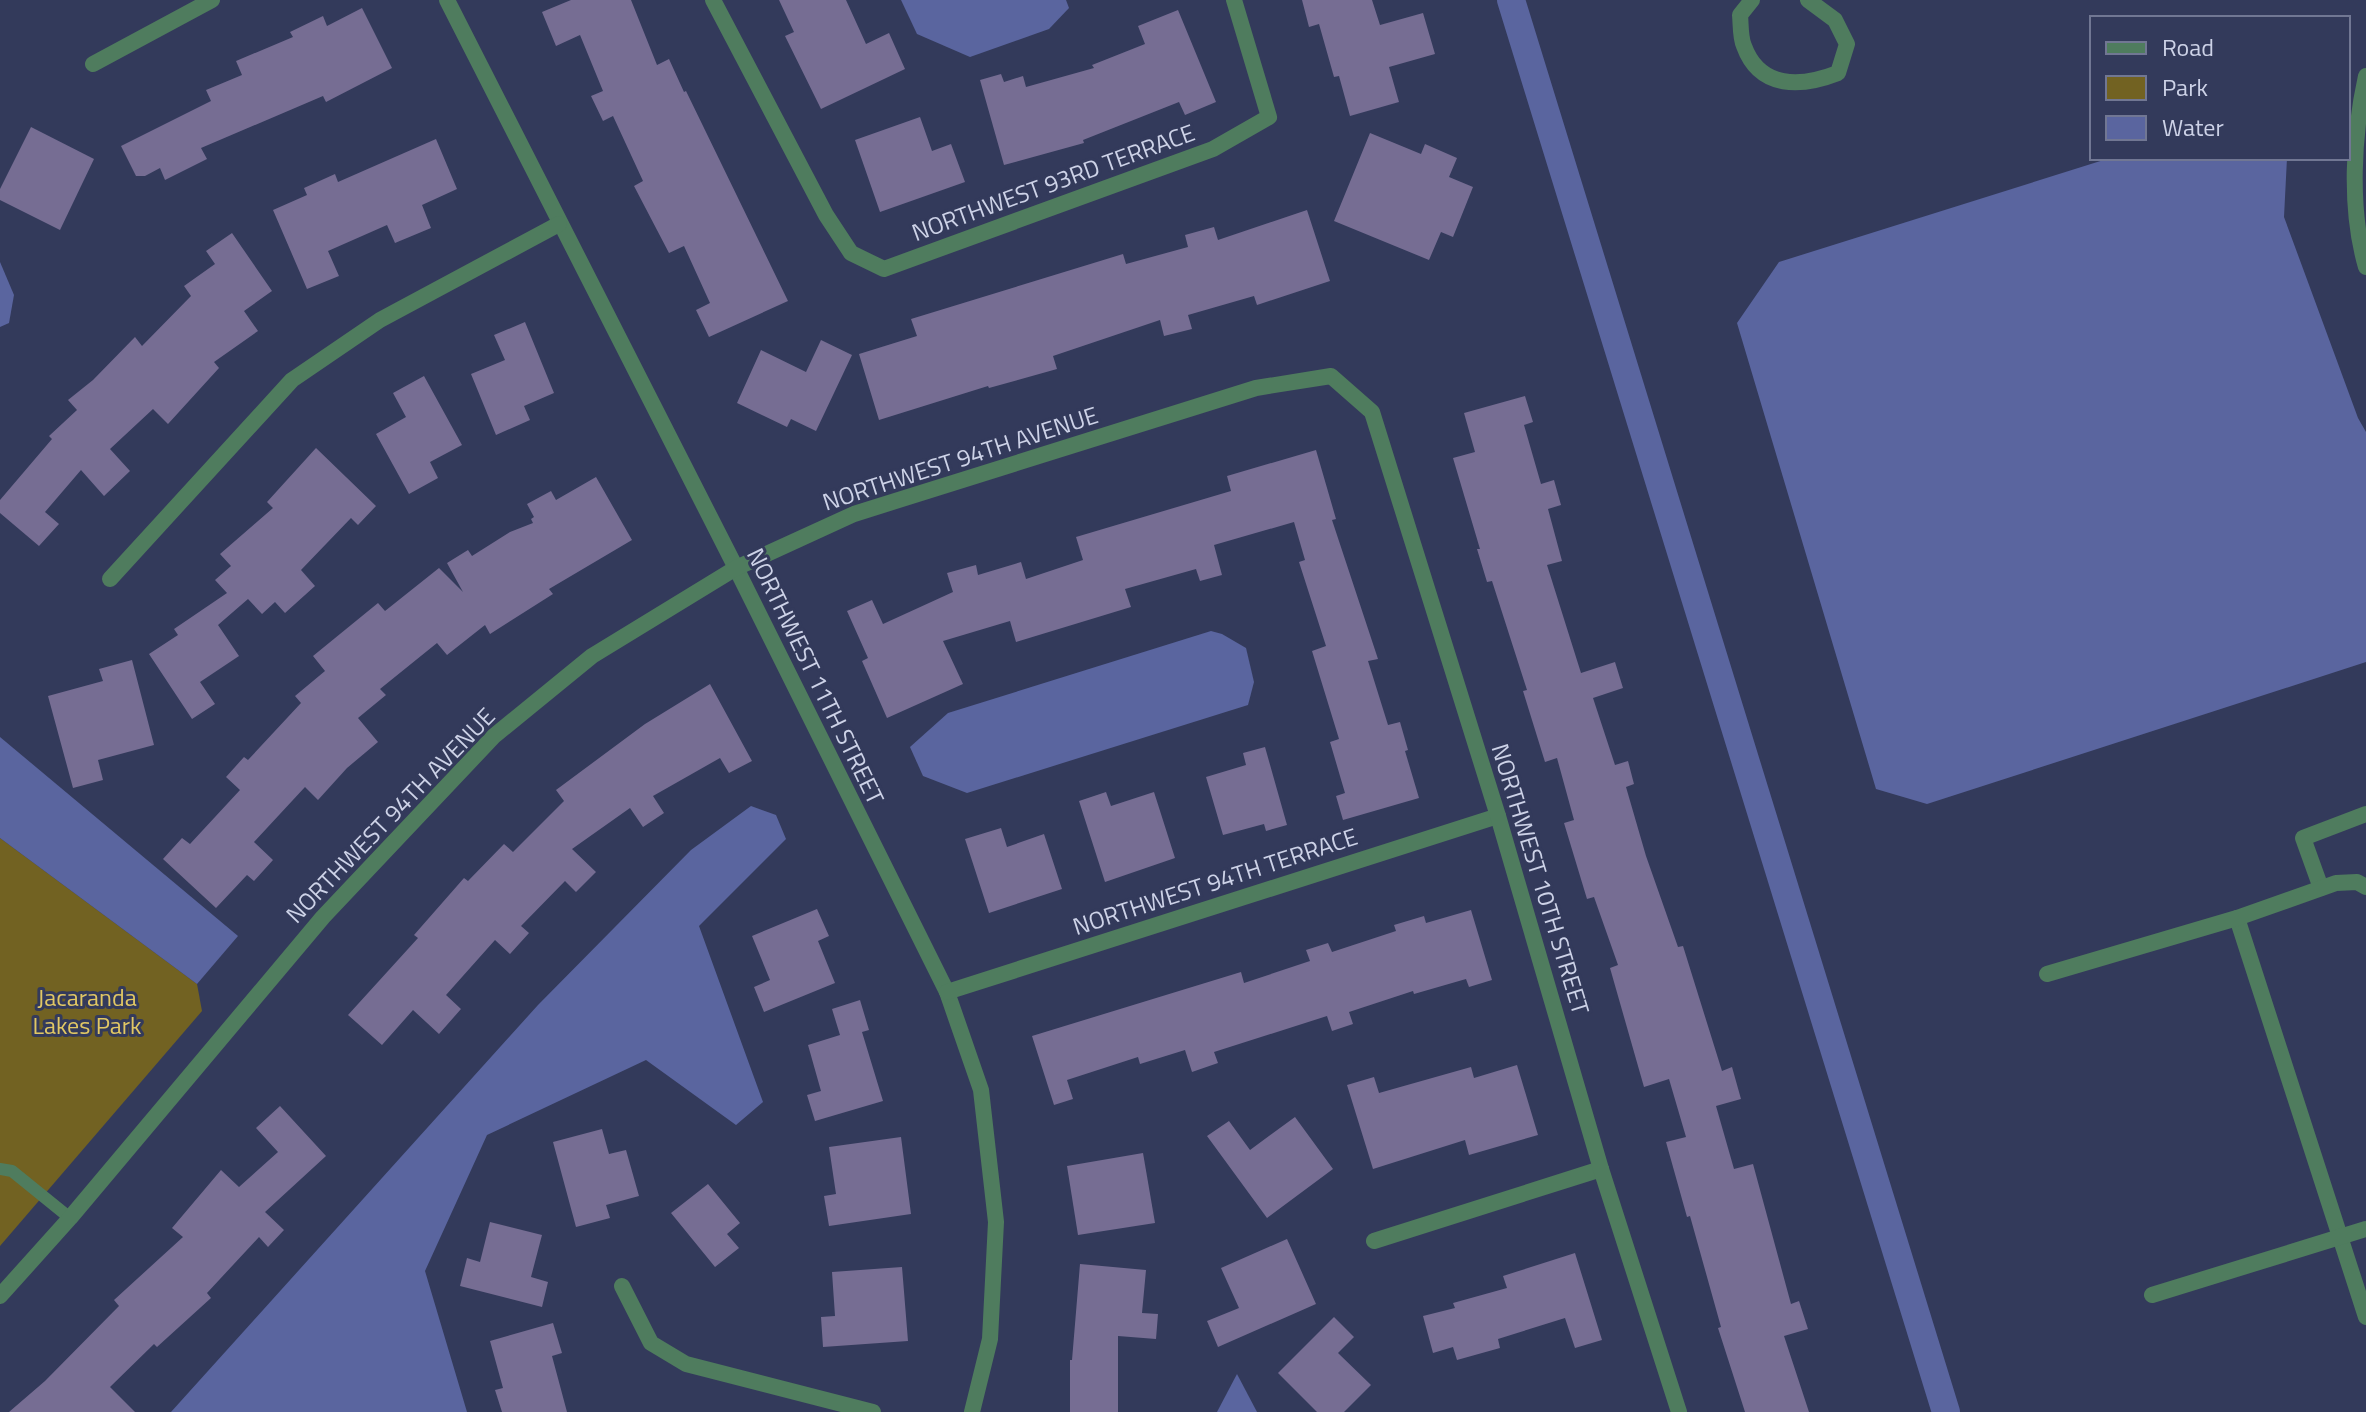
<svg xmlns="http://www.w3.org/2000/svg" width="2366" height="1412" font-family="'Titillium Web',sans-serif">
	<rect width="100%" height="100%" fill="#333a5b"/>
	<path fill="#726222" d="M 0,838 L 197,984 L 202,1011 L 0,1246 Z"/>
	<g fill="#5a659f">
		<path d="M 901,0 L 1066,0 L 1069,8 L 1049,29 L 970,57 L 917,34 Z"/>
		<path d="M 2110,158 L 2287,158 L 2284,217 L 2358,418 L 2366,432 L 2366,662 L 1927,804 L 1876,789 L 1737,323 L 1779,262 Z"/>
		<path d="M 0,262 L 14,295 L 9,323 L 0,327 Z"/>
		<path d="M 1211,631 L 1222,634 L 1246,648 L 1254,682 L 1248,705 L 967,793 L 923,776 L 910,747 L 948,713 Z"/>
		<path d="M 0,737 L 238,936 L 197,984 L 0,838 Z"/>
		<path d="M 751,806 L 776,815 L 786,839 L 699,926 L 763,1102 L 736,1125 L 646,1060 L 487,1135 L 425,1271 L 467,1412 L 171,1412 L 538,1005 L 691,850 Z"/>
		<path d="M 1237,1374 L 1257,1412 L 1217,1412 Z"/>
	</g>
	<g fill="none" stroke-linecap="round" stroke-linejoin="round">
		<path stroke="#5a659f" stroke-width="28" d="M 1511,0 L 1946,1412"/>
	</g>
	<g fill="#766d93">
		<path d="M 571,0 L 631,0 L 657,65 L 669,59 L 684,92 L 686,91 L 788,301 L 709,337 L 696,310 L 710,303 L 684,246 L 669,253 L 634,186 L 643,181 L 613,116 L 603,121 L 591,96 L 603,91 L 580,35 L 556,46 L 542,12 Z"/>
		<path d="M 779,0 L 846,0 L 866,44 L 889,33 L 905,69 L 821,109 L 785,36 L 794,32 Z"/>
		<path d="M 1302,0 L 1372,0 L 1380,25 L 1423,13 L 1435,54 L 1389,67 L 1399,102 L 1350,116 L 1339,76 L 1334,77 L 1319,24 L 1309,27 Z"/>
		<path d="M 362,8 L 392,68 L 326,102 L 323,96 L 201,148 L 207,159 L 165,180 L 160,168 L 145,176 L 136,176 L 121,146 L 211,101 L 206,90 L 242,75 L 236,61 L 293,37 L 290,32 L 323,16 L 327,26 Z"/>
		<path d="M 1178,10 L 1216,102 L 1185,115 L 1179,102 L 1083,140 L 1084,143 L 1004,165 L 980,80 L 1001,74 L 1004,82 L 1023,76 L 1026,87 L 1094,68 L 1092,65 L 1145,44 L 1138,26 Z"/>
		<path d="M 920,117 L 932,151 L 951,144 L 965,182 L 880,212 L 855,140 Z"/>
		<path d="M 31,127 L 94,159 L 60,230 L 0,200 L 0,189 Z"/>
		<path d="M 1370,133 L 1421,154 L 1425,144 L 1457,158 L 1449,177 L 1473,187 L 1453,237 L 1441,232 L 1429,260 L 1334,221 Z"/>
		<path d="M 436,139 L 457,189 L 422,205 L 431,228 L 395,243 L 387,225 L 328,251 L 339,276 L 307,289 L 273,210 L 307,195 L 304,188 L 335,174 L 338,182 Z"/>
		<path d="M 1307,210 L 1330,281 L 1257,305 L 1254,296 L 1188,315 L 1192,329 L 1164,336 L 1160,320 L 1053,356 L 1057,369 L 989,388 L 988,386 L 879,420 L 859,354 L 917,336 L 911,319 L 1123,254 L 1126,264 L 1188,247 L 1185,235 L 1214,227 L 1218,240 Z"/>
		<path d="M 232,233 L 272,291 L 244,311 L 258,331 L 214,362 L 219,368 L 168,424 L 153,409 L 110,449 L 130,471 L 104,496 L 81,470 L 45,512 L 59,524 L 39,546 L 0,513 L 0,500 L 52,439 L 49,436 L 77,410 L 68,400 L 93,380 L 135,337 L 142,346 L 191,296 L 184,286 L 215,264 L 206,251 Z"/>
		<path d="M 525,322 L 554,393 L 524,406 L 530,420 L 496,435 L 471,374 L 505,360 L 494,335 Z"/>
		<path d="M 821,340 L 852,355 L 816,431 L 791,419 L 787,427 L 737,403 L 761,350 L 806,372 Z"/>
		<path d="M 424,376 L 462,445 L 430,462 L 438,478 L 409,494 L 376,434 L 406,417 L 393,393 Z"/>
		<path d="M 1525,396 L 1533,422 L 1524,425 L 1541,484 L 1554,480 L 1561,505 L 1548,509 L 1562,561 L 1547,565 L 1581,673 L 1615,662 L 1623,688 L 1593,698 L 1615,765 L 1628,761 L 1634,784 L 1626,787 L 1646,856 L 1678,947 L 1683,946 L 1722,1071 L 1732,1067 L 1741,1099 L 1716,1106 L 1734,1169 L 1753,1164 L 1791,1304 L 1799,1301 L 1808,1329 L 1784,1336 L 1809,1412 L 1745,1412 L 1718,1328 L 1721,1327 L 1690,1216 L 1687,1217 L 1666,1142 L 1686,1137 L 1669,1079 L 1644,1087 L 1610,968 L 1618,965 L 1594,897 L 1587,899 L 1564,823 L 1574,820 L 1557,758 L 1545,762 L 1523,691 L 1527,690 L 1492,581 L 1487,582 L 1477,549 L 1480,549 L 1453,458 L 1475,452 L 1464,413 Z"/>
		<path d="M 316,448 L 376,506 L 358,525 L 351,518 L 301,570 L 315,586 L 285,613 L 275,602 L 262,614 L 248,599 L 218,625 L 239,656 L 200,682 L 215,704 L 192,719 L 149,654 L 178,635 L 174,629 L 227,593 L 215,580 L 231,566 L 220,554 L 273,508 L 267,502 Z"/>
		<path d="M 1316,450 L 1336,519 L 1332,520 L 1378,659 L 1368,661 L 1388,725 L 1400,722 L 1408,750 L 1405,751 L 1419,798 L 1343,820 L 1336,796 L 1345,793 L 1330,742 L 1339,739 L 1312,651 L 1326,646 L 1299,562 L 1305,560 L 1294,522 L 1214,545 L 1222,575 L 1200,581 L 1196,569 L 1125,589 L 1131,607 L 1016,642 L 1010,621 L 943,641 L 963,684 L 887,718 L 862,661 L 868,658 L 847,611 L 872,600 L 883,624 L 953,592 L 947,573 L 976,565 L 978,575 L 1021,562 L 1026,579 L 1083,560 L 1076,537 L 1231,491 L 1227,476 Z"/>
		<path d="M 596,477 L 632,540 L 549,589 L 553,594 L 490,634 L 485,625 L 447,655 L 437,643 L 380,689 L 386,695 L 358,718 L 378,742 L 347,768 L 318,800 L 305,787 L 254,842 L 273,860 L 254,881 L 247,875 L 216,908 L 163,859 L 182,838 L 190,844 L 240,790 L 226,777 L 244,757 L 248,760 L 301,703 L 295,696 L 325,671 L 313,656 L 378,603 L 385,611 L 439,568 L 463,592 L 447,563 L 468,550 L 472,556 L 510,532 L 533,523 L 531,519 L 534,517 L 527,504 L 551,491 L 556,500 Z"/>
		<path d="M 132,660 L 154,745 L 98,760 L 103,780 L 73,788 L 48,696 L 103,681 L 99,669 Z"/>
		<path d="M 710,684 L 752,761 L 729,773 L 720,758 L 653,796 L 664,813 L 643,827 L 630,808 L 572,849 L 596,872 L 576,892 L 565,881 L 521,926 L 529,933 L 510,954 L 495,940 L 446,995 L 461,1009 L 439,1034 L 413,1010 L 382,1045 L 348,1015 L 418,938 L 414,935 L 464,878 L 468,881 L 504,844 L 513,852 L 564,801 L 556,790 L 645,724 Z"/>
		<path d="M 1265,747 L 1287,825 L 1266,831 L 1264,824 L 1223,835 L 1206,777 L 1246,765 L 1243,753 Z"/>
		<path d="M 1106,792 L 1111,806 L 1154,792 L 1175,858 L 1105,882 L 1079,801 Z"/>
		<path d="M 1001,828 L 1007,847 L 1044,834 L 1062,889 L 989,913 L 965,839 Z"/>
		<path d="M 817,909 L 829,936 L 818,941 L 835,983 L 764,1012 L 754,987 L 770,980 L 752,936 Z"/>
		<path d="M 1471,910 L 1492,980 L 1469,987 L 1466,979 L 1414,994 L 1413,991 L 1349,1012 L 1353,1024 L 1332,1031 L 1327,1016 L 1214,1052 L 1218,1063 L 1192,1072 L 1185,1050 L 1140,1064 L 1138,1057 L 1067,1080 L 1073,1099 L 1054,1105 L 1032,1036 L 1241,972 L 1244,983 L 1310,961 L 1306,950 L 1328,943 L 1332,952 L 1396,931 L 1394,925 L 1424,916 L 1426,923 Z"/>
		<path d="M 860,1000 L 869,1030 L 862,1032 L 883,1101 L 815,1121 L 807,1095 L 821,1091 L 808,1045 L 840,1035 L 832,1009 Z"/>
		<path d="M 1517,1065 L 1538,1135 L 1469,1155 L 1465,1140 L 1373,1169 L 1347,1085 L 1374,1077 L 1379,1093 L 1471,1067 L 1474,1078 Z"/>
		<path d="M 280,1106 L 326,1156 L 265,1212 L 284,1230 L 268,1247 L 259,1237 L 207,1293 L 211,1298 L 157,1347 L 154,1344 L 110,1387 L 135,1412 L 9,1412 L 45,1381 L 119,1306 L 114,1300 L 183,1237 L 172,1228 L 221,1170 L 239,1187 L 278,1152 L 256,1128 Z"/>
		<path d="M 1295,1117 L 1333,1169 L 1267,1218 L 1207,1136 L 1229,1121 L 1250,1150 Z"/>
		<path d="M 602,1129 L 609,1154 L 626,1150 L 639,1196 L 606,1205 L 610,1218 L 576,1227 L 553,1142 Z"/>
		<path d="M 901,1137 L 911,1214 L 829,1226 L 824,1196 L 836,1194 L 829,1147 Z"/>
		<path d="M 1143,1153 L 1155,1223 L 1078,1235 L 1067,1166 Z"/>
		<path d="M 708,1184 L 740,1223 L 727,1234 L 739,1248 L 715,1267 L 671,1213 Z"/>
		<path d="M 490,1222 L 542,1235 L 531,1277 L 548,1282 L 542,1307 L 460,1286 L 467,1258 L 480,1262 Z"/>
		<path d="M 1287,1239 L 1316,1304 L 1218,1347 L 1207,1321 L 1239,1308 L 1221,1268 Z"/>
		<path d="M 1575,1253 L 1602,1340 L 1575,1348 L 1565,1318 L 1498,1339 L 1500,1348 L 1457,1360 L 1453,1347 L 1433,1353 L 1423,1316 L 1455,1308 L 1453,1303 L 1507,1288 L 1503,1276 Z"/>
		<path d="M 1080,1264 L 1146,1270 L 1142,1313 L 1158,1314 L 1156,1339 L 1118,1336 L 1118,1412 L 1070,1412 L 1070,1360 L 1072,1360 Z"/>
		<path d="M 902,1267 L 908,1341 L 823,1347 L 821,1317 L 835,1316 L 832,1272 Z"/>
		<path d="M 1334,1317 L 1354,1337 L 1338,1353 L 1371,1385 L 1344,1412 L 1317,1412 L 1278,1373 Z"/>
		<path d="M 553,1323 L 562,1353 L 552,1356 L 567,1412 L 502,1412 L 495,1390 L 503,1388 L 490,1341 Z"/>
	</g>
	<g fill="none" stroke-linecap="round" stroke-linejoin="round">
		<path stroke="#4f7c5e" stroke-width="12" d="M 0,1169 L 12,1171 L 70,1218"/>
		<g stroke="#4f7c5e" stroke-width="16">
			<path d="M 447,0 L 736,568 L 947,992 L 981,1090 L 996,1222 L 990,1339 L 972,1412"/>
			<path d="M 713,0 L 826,215 L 851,253 L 884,269 L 1213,149 L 1269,117 L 1234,0"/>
			<path d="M 1752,0 L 1740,15 C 1741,24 1740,37 1744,46 C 1760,90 1802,87 1838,73 L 1847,44 L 1835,20 L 1808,0"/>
			<path d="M 93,64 L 212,0"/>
			<path d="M 2366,76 C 2353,135 2349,209 2366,267"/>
			<path d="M 110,579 L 292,380 L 380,320 L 559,224"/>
			<path d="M 2321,888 L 2303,838 L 2366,814"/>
			<path d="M 2237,918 L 2366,1317"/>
			<path d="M 2047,974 L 2237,918 L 2336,883 L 2357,882 L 2366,887"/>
			<path d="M 947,992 L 1498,816"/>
			<path d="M 1374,1241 L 1601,1169"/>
			<path d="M 622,1286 L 651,1343 L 686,1364 L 873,1412"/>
			<path d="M 2152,1295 L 2366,1229"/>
			<path d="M 0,1296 L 70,1218 L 323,917 L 494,736 L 592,656 L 736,568 L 854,514 L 1256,388 L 1331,376 L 1372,412 L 1498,816 L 1601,1169 L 1679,1412"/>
		</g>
	</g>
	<g text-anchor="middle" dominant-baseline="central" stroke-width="6" stroke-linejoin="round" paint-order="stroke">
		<g font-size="24" fill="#cdd2e7" stroke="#333a5b">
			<text transform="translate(1053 182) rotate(-20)">NORTHWEST 93RD TERRACE</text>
			<text transform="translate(960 458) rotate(-18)">NORTHWEST 94TH AVENUE</text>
			<text transform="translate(816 676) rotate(64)">NORTHWEST 11TH STREET</text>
			<text transform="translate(390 815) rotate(-46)">NORTHWEST 94TH AVENUE</text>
			<text transform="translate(1541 879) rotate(73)">NORTHWEST 10TH STREET</text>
			<text transform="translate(1215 881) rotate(-18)">NORTHWEST 94TH TERRACE</text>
		</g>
		<g font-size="24" fill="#e1c764" stroke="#333a5b">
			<text x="87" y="997">Jacaranda<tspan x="87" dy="28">Lakes Park</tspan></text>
		</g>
	</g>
	<rect x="2090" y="16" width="260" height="144" fill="#333a5b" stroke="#717793" stroke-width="2"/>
	<rect x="2106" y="42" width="40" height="12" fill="#4f7c5e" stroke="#717793" stroke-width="2"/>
	<text x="2162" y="56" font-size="24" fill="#cdd2e7">Road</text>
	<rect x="2106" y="76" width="40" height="24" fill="#726222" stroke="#717793" stroke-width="2"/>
	<text x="2162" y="96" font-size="24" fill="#cdd2e7">Park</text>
	<rect x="2106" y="116" width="40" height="24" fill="#5a659f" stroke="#717793" stroke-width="2"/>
	<text x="2162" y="136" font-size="24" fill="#cdd2e7">Water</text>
</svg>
